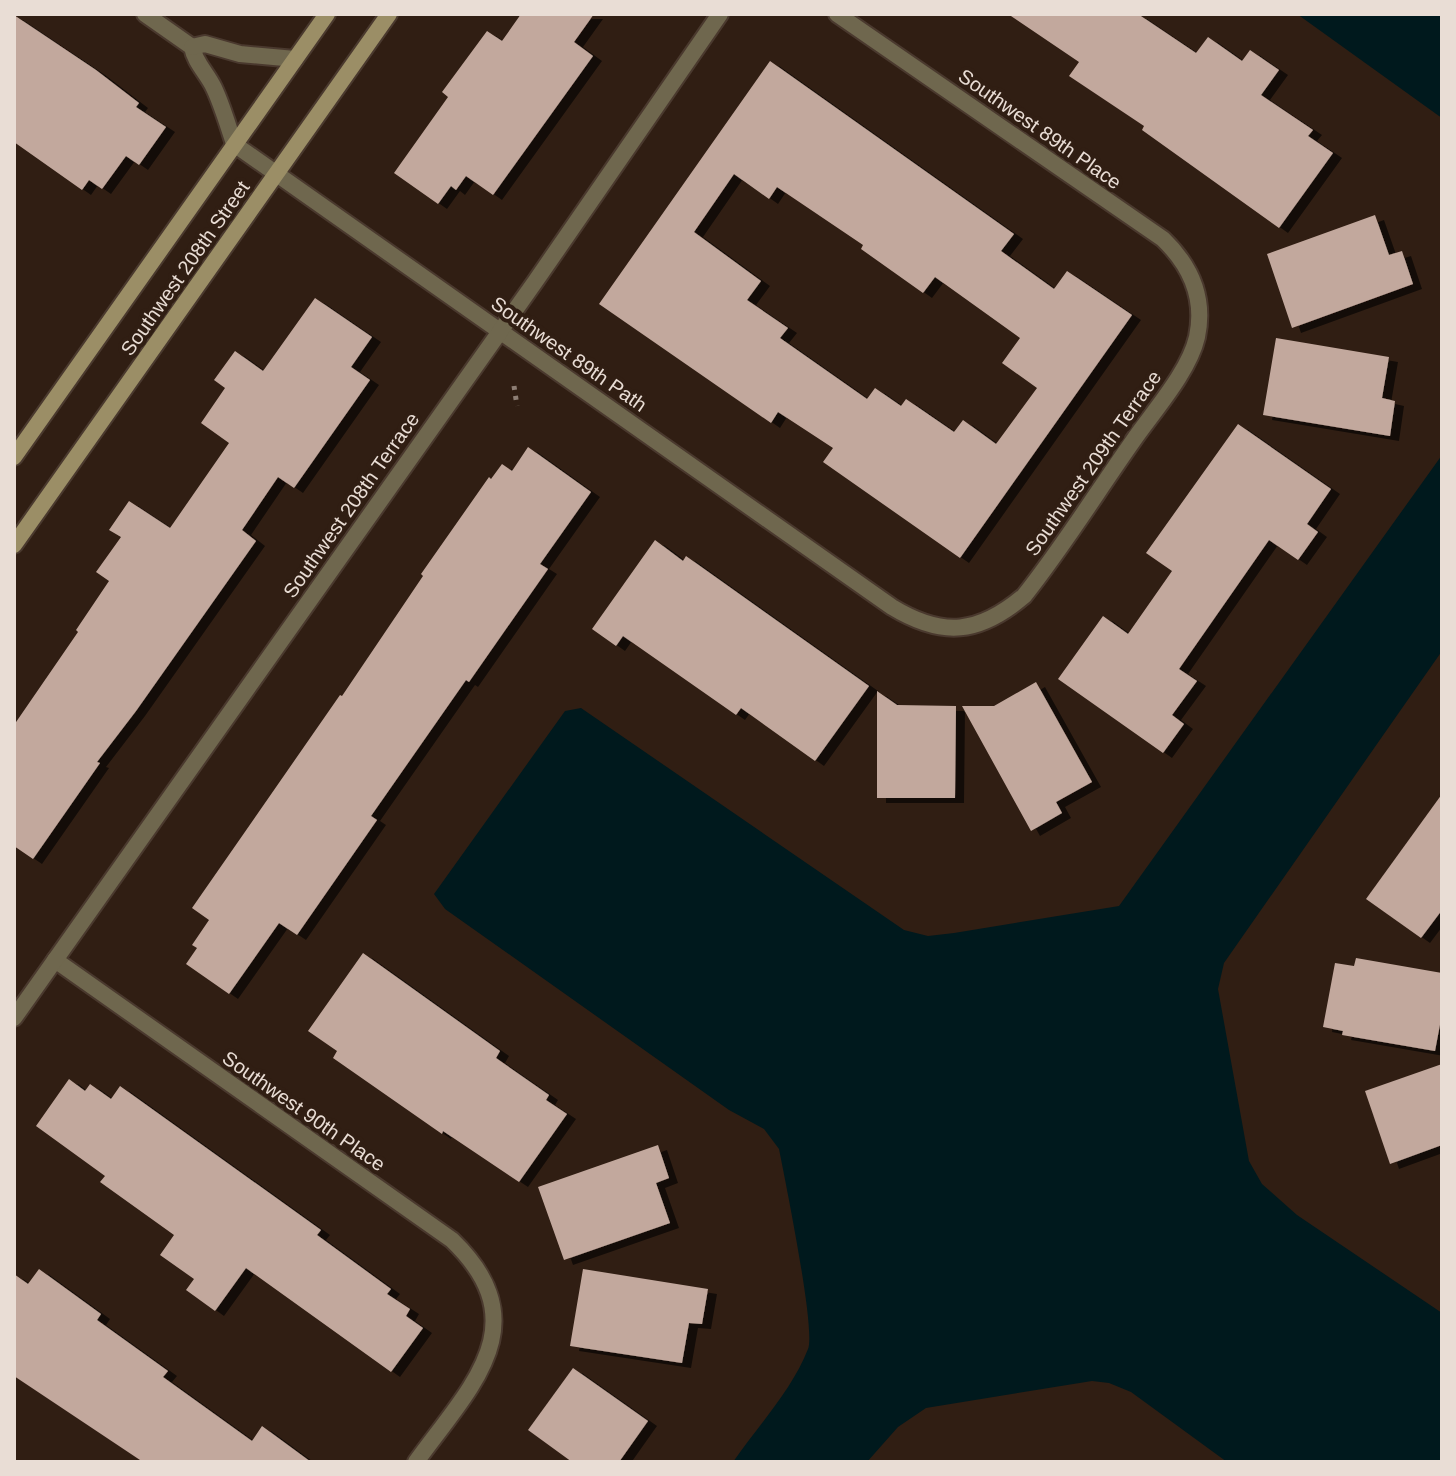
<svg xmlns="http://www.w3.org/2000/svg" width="1456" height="1476" font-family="Helvetica,sans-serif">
	<defs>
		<filter id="shadow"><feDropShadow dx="9" dy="5" stdDeviation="0" flood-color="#0009"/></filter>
	</defs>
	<rect width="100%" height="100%" fill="#301e13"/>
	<g fill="#00191d">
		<path d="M 1297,14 L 1442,14 L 1442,118 L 1439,116 Z"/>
		<path d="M 1442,455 L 1442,651 L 1224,963 L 1218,989 L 1249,1161 L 1262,1184 L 1297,1215 L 1442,1313 L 1442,1462 L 1227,1462 L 1131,1392 L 1109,1383 L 1092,1381 L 926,1408 L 898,1427 L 867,1462 L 733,1462 C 758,1426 792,1390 808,1349 C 816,1330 785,1180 779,1149 L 764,1129 L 729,1110 L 445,909 L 434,894 L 565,711 L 581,708 L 904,930 L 928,936 L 954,933 L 1119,906 Z"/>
	</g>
	<g fill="#c2a89d" fill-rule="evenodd" filter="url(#shadow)">
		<path d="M 521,14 L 594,14 L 574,42 L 593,56 L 493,195 L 466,176 L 456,190 L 451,186 L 438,204 L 394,173 L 448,97 L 442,92 L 487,31 L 502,41 Z"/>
		<path d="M 1008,14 L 1138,14 L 1196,53 L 1208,37 L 1242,61 L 1250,50 L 1279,70 L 1261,95 L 1313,130 L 1308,136 L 1333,153 L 1279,228 L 1142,130 L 1144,126 L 1069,76 L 1079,62 Z"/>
		<path d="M 14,15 L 96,70 L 139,103 L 136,107 L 166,127 L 139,165 L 126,156 L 102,189 L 89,180 L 82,190 L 14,142 Z"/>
		<path d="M 770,61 L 1014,234 L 1001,251 L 1054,289 L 1067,271 L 1132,315 L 960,558 L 823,462 L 833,448 L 778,412 L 771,423 L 599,304 ZM 734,174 L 769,199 L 777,187 L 863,245 L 861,249 L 923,293 L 935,277 L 1020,338 L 1002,363 L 1037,388 L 996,444 L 963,420 L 954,432 L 906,399 L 901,406 L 875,388 L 867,399 L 780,338 L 788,328 L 747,300 L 761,281 L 694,232 Z"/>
		<path d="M 1375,215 L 1389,255 L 1402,251 L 1413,284 L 1292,328 L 1267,254 Z"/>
		<path d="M 315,298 L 372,337 L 351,367 L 370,380 L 294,488 L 278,477 L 242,530 L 256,541 L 136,711 L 97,762 L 100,763 L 33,859 L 14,846 L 14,725 L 78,632 L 76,630 L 109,581 L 96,572 L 121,537 L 109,530 L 129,501 L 170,528 L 229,443 L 201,423 L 225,388 L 214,380 L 235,351 L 263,371 Z"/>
		<path d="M 1276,338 L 1389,357 L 1382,398 L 1395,401 L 1390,436 L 1263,415 Z"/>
		<path d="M 1238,424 L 1331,489 L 1307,524 L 1318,532 L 1298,560 L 1269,540 L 1179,669 L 1197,681 L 1172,715 L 1184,724 L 1163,753 L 1058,679 L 1103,616 L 1128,634 L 1172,571 L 1146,553 Z"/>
		<path d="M 528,447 L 591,492 L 540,564 L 548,569 L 469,682 L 466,680 L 371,816 L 377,820 L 297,935 L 279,923 L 229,994 L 186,964 L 197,948 L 192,945 L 209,920 L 192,908 L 340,695 L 342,696 L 423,576 L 421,574 L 489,477 L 491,479 L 502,464 L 512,471 Z"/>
		<path d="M 655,540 L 683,561 L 686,556 L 869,686 L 815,761 L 741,708 L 736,715 L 623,636 L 616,646 L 592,629 Z"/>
		<path d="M 1036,682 L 1092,782 L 1056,802 L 1062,813 L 1031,831 L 962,706 L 994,706 Z"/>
		<path d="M 877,691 L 897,705 L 956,706 L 955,798 L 877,798 Z"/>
		<path d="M 1442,794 L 1442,910 L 1421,938 L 1366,899 Z"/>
		<path d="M 363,953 L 500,1051 L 496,1058 L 549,1095 L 546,1100 L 567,1114 L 519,1182 L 443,1131 L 442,1134 L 333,1058 L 337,1051 L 308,1031 Z"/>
		<path d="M 1356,958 L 1442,973 L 1442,1014 L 1435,1051 L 1342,1035 L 1343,1031 L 1323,1027 L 1335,963 L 1354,966 Z"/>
		<path d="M 1442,1064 L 1442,1145 L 1390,1164 L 1365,1091 Z"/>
		<path d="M 69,1079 L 85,1091 L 90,1084 L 111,1099 L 120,1086 L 321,1230 L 317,1235 L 391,1289 L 387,1294 L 410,1309 L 406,1316 L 423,1328 L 391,1372 L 246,1268 L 215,1311 L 186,1290 L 194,1279 L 160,1255 L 174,1235 L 100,1182 L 105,1176 L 36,1126 Z"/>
		<path d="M 658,1145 L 669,1178 L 656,1183 L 670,1223 L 564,1260 L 538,1187 Z"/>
		<path d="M 39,1269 L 101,1314 L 97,1320 L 168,1371 L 163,1377 L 252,1441 L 262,1426 L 311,1462 L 143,1462 L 14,1376 L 14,1274 L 28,1284 Z"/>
		<path d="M 583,1269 L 708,1289 L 702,1324 L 689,1323 L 682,1363 L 570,1346 Z"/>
		<path d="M 573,1368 L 648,1421 L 619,1462 L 572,1462 L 528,1430 Z"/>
	</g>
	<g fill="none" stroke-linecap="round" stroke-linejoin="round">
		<defs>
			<g id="street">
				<path d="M 145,14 L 192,47 C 195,63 207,73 214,88 C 222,105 228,125 234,144 L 892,607 C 943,638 979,634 1024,596 C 1063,547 1097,492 1133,441 C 1153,412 1189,372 1197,337 C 1205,299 1191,266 1163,239 L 837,14"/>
				<path d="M 192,47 L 205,44 L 240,54 L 295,59"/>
				<path d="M 55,960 L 452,1240 C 539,1324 471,1386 416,1462"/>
				<path d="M 14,1018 L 535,282 L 720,14"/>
			</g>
			<g id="secondary">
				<path d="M 14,457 L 327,14"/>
				<path d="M 14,545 L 389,14"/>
			</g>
		</defs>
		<use href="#street" stroke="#4a392e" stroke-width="20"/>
		<use href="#secondary" stroke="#4a392e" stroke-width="20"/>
		<path stroke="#8d7e74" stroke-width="5" stroke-dasharray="4 6" stroke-linecap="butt" d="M 514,386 L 517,406"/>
		<use href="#street" stroke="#6f674e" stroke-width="16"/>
		<use href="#secondary" stroke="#9b8e66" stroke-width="16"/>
	</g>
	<g text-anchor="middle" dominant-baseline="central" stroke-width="8" stroke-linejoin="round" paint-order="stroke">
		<g font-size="20" fill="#e9ddd5" stroke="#301e13">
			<text transform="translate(1040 129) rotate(35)">Southwest 89th Place</text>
			<text transform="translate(185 268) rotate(-55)">Southwest 208th Street</text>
			<text transform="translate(569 354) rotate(35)">Southwest 89th Path</text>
			<text transform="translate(1093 463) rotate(-55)">Southwest 209th Terrace</text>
			<text transform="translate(351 505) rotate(-55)">Southwest 208th Terrace</text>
			<text transform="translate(304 1111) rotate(35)">Southwest 90th Place</text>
		</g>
	</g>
	<rect width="1456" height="1476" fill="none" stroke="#e9ddd5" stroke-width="32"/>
</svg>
